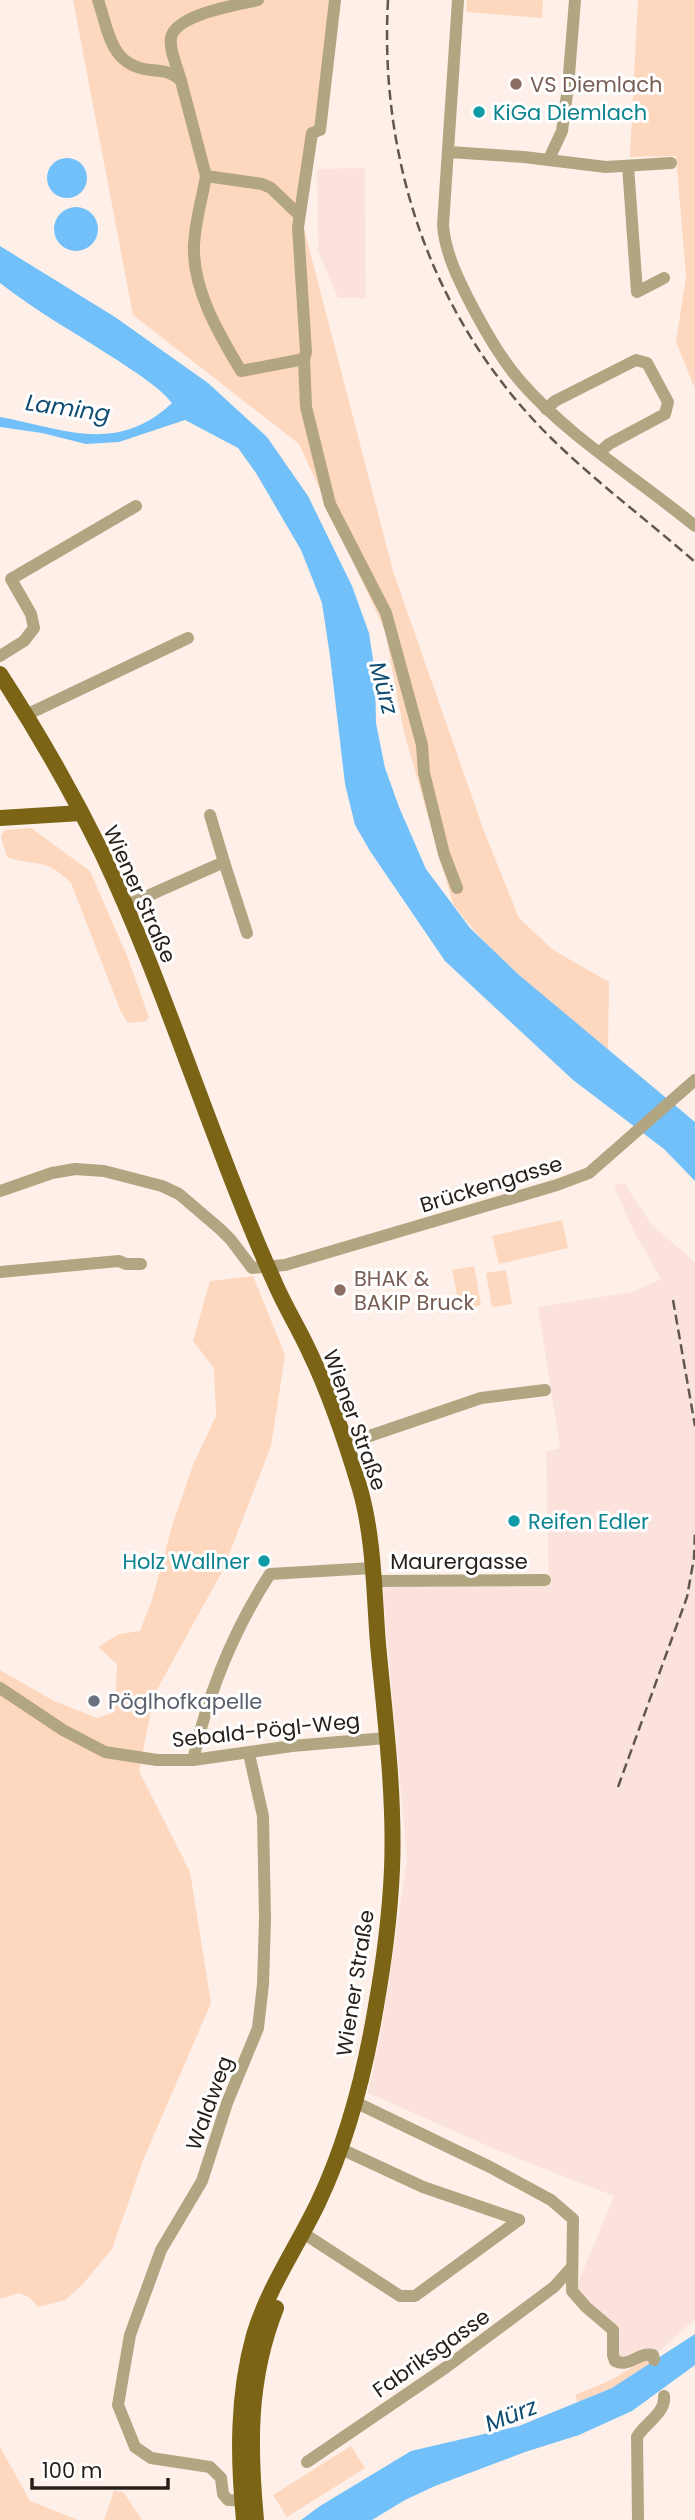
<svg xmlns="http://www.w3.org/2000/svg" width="695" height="2520" font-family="Poppins,sans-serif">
	<rect width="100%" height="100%" fill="#fef0e8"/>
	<g fill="#fce2dc">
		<path d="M 365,168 L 366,298 L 338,298 L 318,251 L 317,169 Z"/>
		<path d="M 624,1183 L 652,1225 L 695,1262 L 695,2319 L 658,2352 L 641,2363 L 618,2358 L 616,2330 L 575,2290 L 614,2196 L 506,2154 L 368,2093 L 382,2027 L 407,1860 L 382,1580 L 549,1586 L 546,1452 L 560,1448 L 538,1307 L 632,1292 L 661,1279 L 633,1230 L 614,1186 Z"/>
	</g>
	<g fill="#fed7bf">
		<path d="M 73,0 L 335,0 L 320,130 L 312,133 L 300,213 L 393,571 L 484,831 L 519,918 L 553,950 L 609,982 L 608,1050 C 554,1004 495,961 453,904 L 404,732 L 385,631 L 299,444 L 133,315 Z"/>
		<path d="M 467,0 L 543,0 L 542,18 L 466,12 Z"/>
		<path d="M 638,0 L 695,0 L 695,389 L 676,342 L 686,276 L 676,156 L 630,157 Z"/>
		<path d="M 31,828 L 90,871 L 127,956 L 149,1017 L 146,1021 L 128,1023 L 121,1012 L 71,883 C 45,857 36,867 7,857 L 1,837 L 5,830 Z"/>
		<path d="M 562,1220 L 568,1248 L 499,1264 L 492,1236 Z"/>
		<path d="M 474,1266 L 481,1305 L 460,1309 L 452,1270 Z"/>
		<path d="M 506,1270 L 512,1304 L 492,1307 L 486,1273 Z"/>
		<path d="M 253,1276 L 285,1355 L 271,1446 L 223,1570 L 154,1695 L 139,1771 L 190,1872 L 211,2003 L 144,2158 L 112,2249 L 83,2284 L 65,2300 L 38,2307 L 30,2298 L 19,2293 L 0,2299 L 0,1670 L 54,1701 L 97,1718 L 115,1712 L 117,1664 L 98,1647 L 119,1634 L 140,1631 L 152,1600 L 173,1523 L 193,1465 L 216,1416 L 214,1368 L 193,1341 L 210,1281 Z"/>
		<path d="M 650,2357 L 652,2364 L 612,2388 L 578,2402 L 575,2395 L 611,2380 Z"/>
		<path d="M 351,2446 L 365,2468 L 287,2517 L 273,2495 Z"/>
		<path d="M 0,2447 L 30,2501 L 78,2520 L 0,2520 Z"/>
		<path d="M 114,2491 L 123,2492 L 142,2520 L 104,2520 Z"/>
	</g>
	<g fill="#72c0f9">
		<circle cx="67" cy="178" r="20"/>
		<circle cx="76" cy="229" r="22"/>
		<path d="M 0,246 L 115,317 L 208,383 L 267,437 L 308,496 L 352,586 L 369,633 L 375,673 L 376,723 L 385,768 L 399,807 L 426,869 L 470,928 L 519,975 L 695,1122 L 695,1181 L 664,1149 L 573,1080 L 445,961 L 370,851 L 355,825 L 345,784 L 330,656 L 322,603 L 301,550 L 256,473 L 238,448 L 185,420 L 119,442 L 86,444 L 42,433 L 0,427 L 0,417 C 65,429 116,455 172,403 C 157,385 136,373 117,360 C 77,334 37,312 0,283 Z"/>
		<path d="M 695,2334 L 695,2365 L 632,2411 L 579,2435 L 525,2452 L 435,2486 L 405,2500 L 372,2520 L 301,2520 L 320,2506 L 411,2451 L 519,2426 L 612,2388 Z"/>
	</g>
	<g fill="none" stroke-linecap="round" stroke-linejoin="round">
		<g stroke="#b1a582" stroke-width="12">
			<path d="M 98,0 C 109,32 110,66 151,70 C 163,71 173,72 181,81 L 206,176 L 262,184 L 271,188 L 296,212 L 300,213"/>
			<path d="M 458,0 L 443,225 C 445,253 459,281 472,306 C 486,332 501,359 521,382 C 571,439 637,478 695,526"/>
			<path d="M 181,81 C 178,68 169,51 171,38 C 175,14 238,5 258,0"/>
			<path d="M 449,152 L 524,157 L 606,167 L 671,163"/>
			<path d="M 549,159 L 562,131 L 568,87 L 575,0"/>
			<path d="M 628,166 L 637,292 L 664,278"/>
			<path d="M 206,176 C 202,199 195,222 194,245 C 192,289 219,334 241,371 L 304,359 L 306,352 L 298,227 L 312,133 L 320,130 L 335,0"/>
			<path d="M 304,359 L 306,407 L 330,504 L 386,613 L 422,745 L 424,773 L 444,854 L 457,888"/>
			<path d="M 546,409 L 555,401 L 636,360 L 647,363 L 668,402 L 665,414 L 609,444 L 600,452"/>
			<path d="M 0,656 L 24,641 L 34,628 L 31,614 L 11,579 L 136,506"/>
			<path d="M 26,715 L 188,638"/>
			<path d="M 224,862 L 247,933"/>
			<path d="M 125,906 L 224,862 L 210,815"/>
			<path d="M 0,1191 L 52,1173 L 75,1169 L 104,1171 L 162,1186 L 179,1194 L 220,1229 L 231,1240 L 252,1268 L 285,1265 L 557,1185 L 589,1173 L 695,1080"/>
			<path d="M 0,1272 L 119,1261 L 126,1264 L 141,1264"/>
			<path d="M 346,1444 L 481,1398 L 545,1390"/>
			<path d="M 373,1581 L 545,1580"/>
			<path d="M 0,1688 L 63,1730 L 105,1752 L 157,1760 L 193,1760 L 292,1746 L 386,1738"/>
			<path d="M 249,1754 L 263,1816 L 265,1919 L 263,1984 L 258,2028 L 227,2103 L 202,2181 L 161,2250 L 130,2335 L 118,2405 L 135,2447 L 151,2458 L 210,2467 L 221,2478 L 223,2494 L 228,2500 L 250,2501"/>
			<path d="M 193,1760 C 208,1694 233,1631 270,1574 L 372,1568"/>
			<path d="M 355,2102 L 490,2167 L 551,2200 L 573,2219 L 572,2291 L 586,2307 L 613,2330 L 613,2355 L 615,2361 C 630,2368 639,2351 653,2355 L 654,2360"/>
			<path d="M 339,2148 L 423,2187 L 519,2220"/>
			<path d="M 303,2233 L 400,2296 L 415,2296 L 519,2220"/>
			<path d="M 307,2462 L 445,2368 L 554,2287 L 571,2268"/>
			<path d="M 638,2520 L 637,2437 C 645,2423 666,2413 664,2396"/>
		</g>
		<g stroke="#7b6416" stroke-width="16">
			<path d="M 0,674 C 37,731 72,792 102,853 C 148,950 183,1053 222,1154 C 238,1196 255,1239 274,1281 C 284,1305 298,1327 309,1351 C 330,1394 346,1442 360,1489 C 374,1538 374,1593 378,1644 C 385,1719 395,1795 392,1869 C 390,1915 384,1961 376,2006 C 365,2072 347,2142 318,2203 C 297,2247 268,2288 254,2335 C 237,2396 238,2458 244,2520"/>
			<path d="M 0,818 L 81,813"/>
			<path d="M 256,2520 C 249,2445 248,2379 276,2308"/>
		</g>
		<g stroke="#615751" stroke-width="2.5" stroke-dasharray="10 5" stroke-linecap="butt">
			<path d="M 388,0 C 379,161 432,318 547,434 C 593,480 646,519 695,562"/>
			<path d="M 673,1300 L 695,1426"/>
			<path d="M 618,1787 L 687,1597 L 694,1558 L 695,1532"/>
		</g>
	</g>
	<g fill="#8d6e63" stroke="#fff" stroke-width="2.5">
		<circle cx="516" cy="84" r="7"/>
		<circle cx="340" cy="1290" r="7"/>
	</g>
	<g fill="#0f9aa8" stroke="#fff" stroke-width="2.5">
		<circle cx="479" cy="112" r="7"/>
		<circle cx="514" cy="1521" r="7"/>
		<circle cx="264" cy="1561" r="7"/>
	</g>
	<circle fill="#6b7280" stroke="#fff" stroke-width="2.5" cx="94" cy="1701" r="7"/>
	<g text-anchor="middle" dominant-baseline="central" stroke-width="6" stroke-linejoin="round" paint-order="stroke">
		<g font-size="21" fill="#785e54" stroke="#fff" text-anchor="start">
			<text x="530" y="84">VS Diemlach</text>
			<text x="354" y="1278">BHAK &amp;<tspan x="354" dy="24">BAKIP Bruck</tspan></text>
		</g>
		<g font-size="21" fill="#0d838f" stroke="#fff" text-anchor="start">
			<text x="493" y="112">KiGa Diemlach</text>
			<text x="528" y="1521">Reifen Edler</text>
			<text x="250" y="1561" text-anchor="end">Holz Wallner</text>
		</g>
		<g font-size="21" fill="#28201b" stroke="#fff">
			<text transform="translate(140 894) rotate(66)">Wiener Straße</text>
			<text transform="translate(491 1184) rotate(-17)">Brückengasse</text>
			<text transform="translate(355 1420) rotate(70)">Wiener Straße</text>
			<text x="459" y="1561">Maurergasse</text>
			<text transform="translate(266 1730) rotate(-6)">Sebald-Pögl-Weg</text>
			<text transform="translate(355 1983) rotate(-81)">Wiener Straße</text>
			<text transform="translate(209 2103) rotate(-70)">Waldweg</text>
			<text transform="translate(431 2353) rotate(-35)">Fabriksgasse</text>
		</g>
		<g font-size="21" fill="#5b616d" stroke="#fff" text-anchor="start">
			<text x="108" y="1701">Pöglhofkapelle</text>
		</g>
		<g font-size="23" font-style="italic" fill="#114c72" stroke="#fff">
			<text transform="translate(68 408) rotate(8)">Laming</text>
			<text transform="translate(384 688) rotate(75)">Mürz</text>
			<text transform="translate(511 2415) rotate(-21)">Mürz</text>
		</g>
	</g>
	<path d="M32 2478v10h136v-10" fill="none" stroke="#28201b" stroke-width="3.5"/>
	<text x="42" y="2478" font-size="21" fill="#28201b" stroke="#ffffff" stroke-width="5" paint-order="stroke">100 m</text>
</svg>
